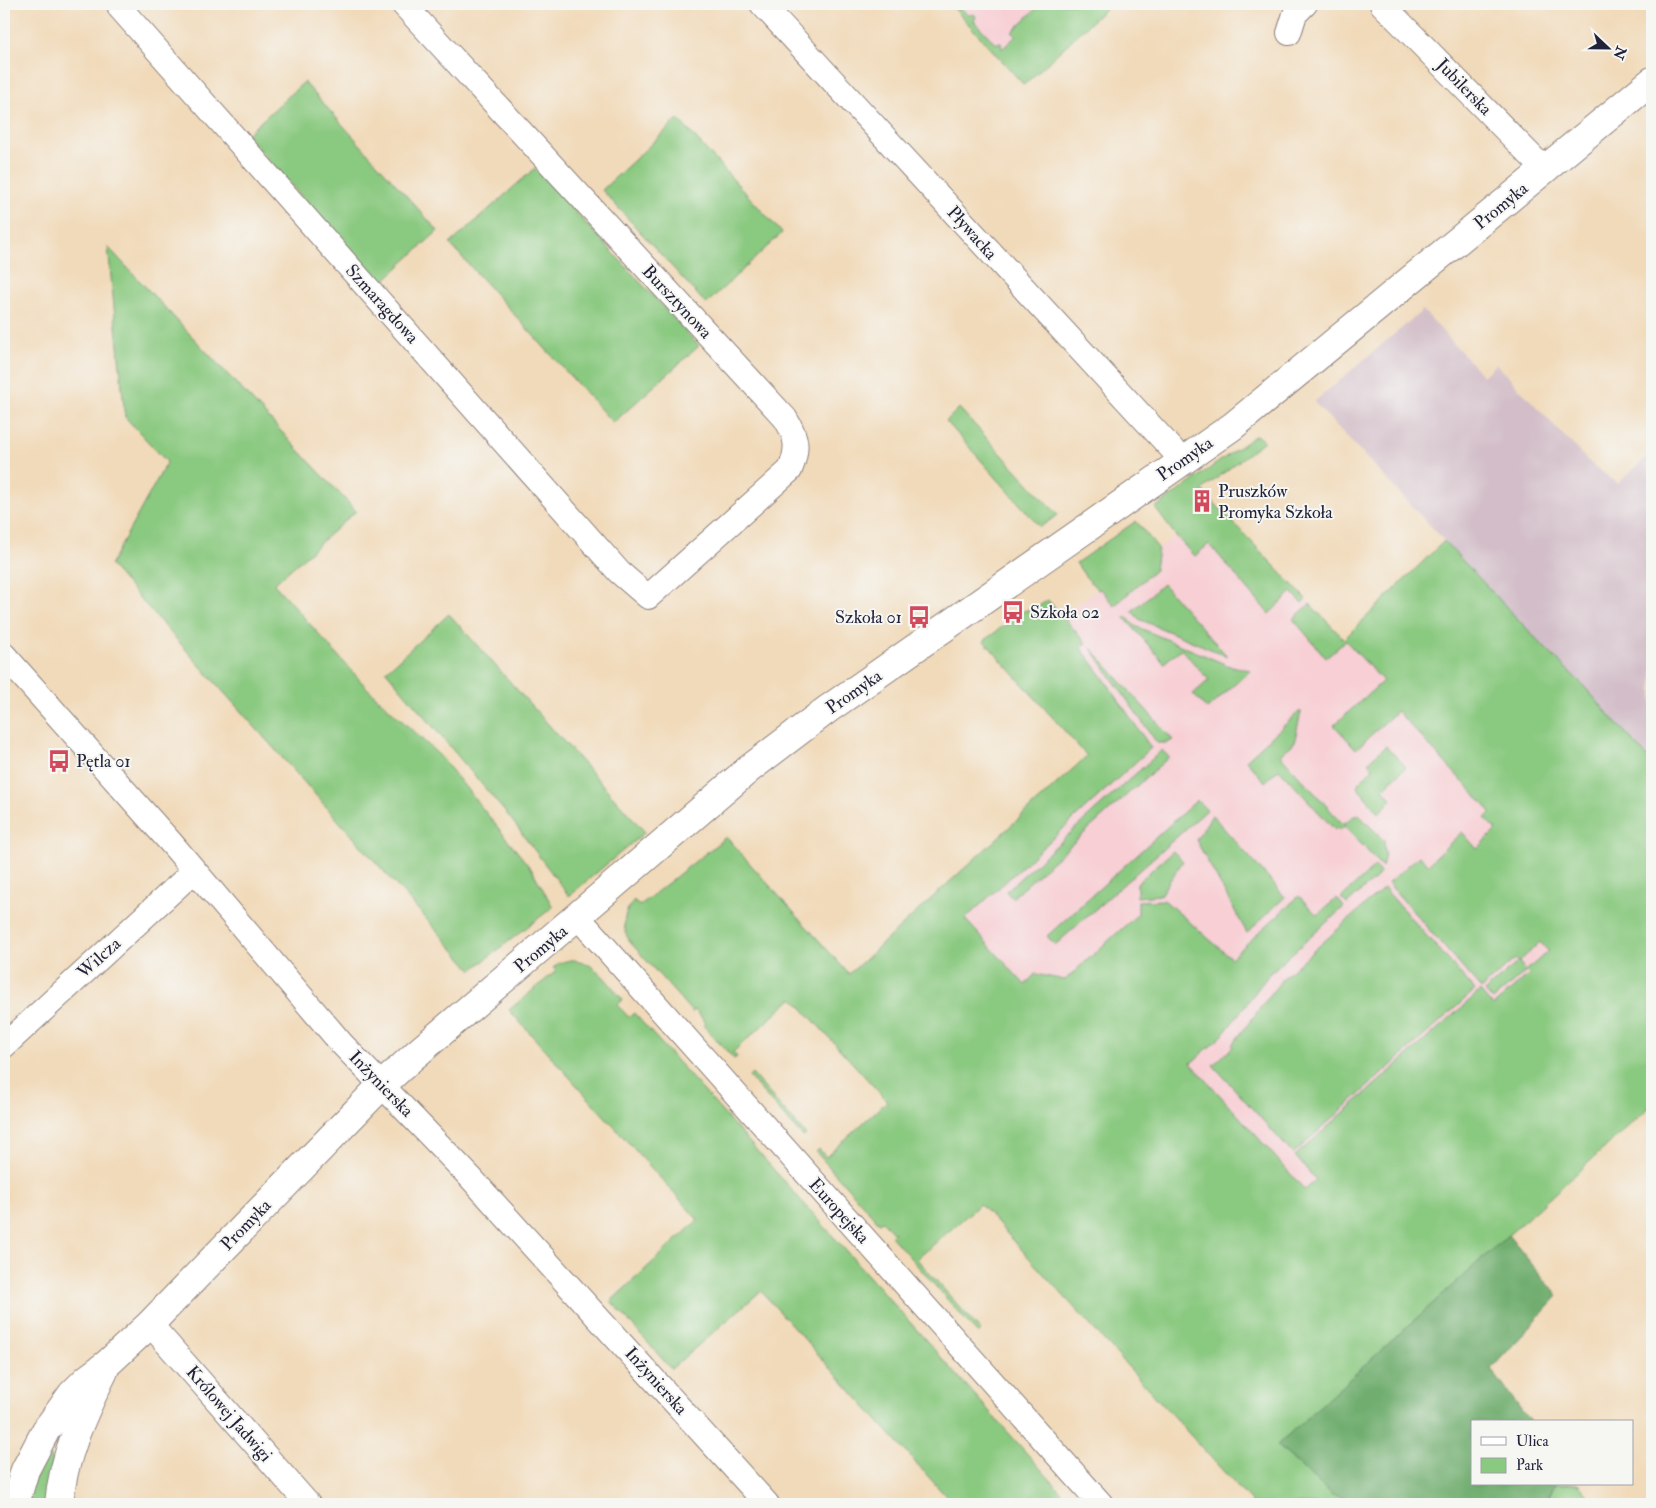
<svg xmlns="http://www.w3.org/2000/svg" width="1656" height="1508" font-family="'IM FELL Double Pica',serif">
	<rect width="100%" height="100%" fill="#f6f6f2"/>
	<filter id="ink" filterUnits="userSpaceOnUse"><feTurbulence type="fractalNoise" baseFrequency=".02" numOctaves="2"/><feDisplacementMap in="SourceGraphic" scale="10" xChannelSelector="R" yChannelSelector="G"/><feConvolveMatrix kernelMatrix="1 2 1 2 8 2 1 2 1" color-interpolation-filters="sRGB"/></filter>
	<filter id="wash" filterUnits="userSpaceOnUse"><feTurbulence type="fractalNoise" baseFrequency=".0096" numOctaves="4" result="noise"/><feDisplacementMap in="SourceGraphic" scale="20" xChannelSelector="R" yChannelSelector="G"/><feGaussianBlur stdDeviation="1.12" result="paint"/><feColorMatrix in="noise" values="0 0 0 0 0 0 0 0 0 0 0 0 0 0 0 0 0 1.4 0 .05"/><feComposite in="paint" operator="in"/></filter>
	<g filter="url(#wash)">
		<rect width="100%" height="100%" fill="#f1daba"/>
		<g fill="#f7cfd4">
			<path d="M 950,4 L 1110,4 L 1024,85 Z"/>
			<path d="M 1218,507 L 1346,641 L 1652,972 L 1652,1105 L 1277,1445 L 848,974 L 1087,756 L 999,658 Z"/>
		</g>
		<path fill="#d2bdc8" d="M 1423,310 L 1483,376 L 1496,364 L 1588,461 L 1618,484 L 1652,452 L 1652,762 L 1579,681 L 1547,650 L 1314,402 Z"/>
		<g fill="#8ac980" stroke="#56765e" fill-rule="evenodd">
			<path d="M 950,4 L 957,4 L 968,15 L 974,14 L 976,16 L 974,21 L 995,43 L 1001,43 L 1002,49 L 1016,36 L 1012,32 L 1041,4 L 1110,4 L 1024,85 Z"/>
			<path d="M 304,82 L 438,231 L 380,284 L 246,135 Z"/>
			<path d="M 678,119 L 782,233 L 706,304 L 602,190 Z"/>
			<path d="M 535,168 L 699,346 L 613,423 L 450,244 Z"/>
			<path d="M 108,247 L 356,511 L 274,584 L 367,688 L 441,757 L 532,870 L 553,907 L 472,970 L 110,565 L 167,462 L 125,417 Z"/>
			<path d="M 959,408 L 1058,515 L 1040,527 L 946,421 Z"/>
			<path d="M 1256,435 L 1264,441 L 1202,490 L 1306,599 L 1302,603 L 1292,592 L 1269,614 L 1209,544 L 1195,556 L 1192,554 L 1176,536 L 1155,508 Z"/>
			<path d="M 1136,521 L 1158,548 L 1155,570 L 1114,606 L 1101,589 L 1098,590 L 1085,576 L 1076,563 Z"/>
			<path d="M 1444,541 L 1547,650 L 1579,681 L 1652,762 L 1652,1105 L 1277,1445 L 1332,1495 L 1373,1504 L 1253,1504 L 980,1204 L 917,1259 L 981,1331 L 978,1334 L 891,1236 L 894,1233 L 882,1221 L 879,1223 L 816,1152 L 819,1149 L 826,1157 L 887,1101 L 793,998 L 733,1052 L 737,1057 L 734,1059 L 704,1026 L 706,1023 L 695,1010 L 692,1012 L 630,942 C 621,927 623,913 634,900 L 639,906 L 726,837 L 849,974 L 1087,756 L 984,641 L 1021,612 L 1039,606 L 1048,600 L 1086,643 L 1081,648 L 1103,677 L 1151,748 L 965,919 L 1025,985 L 1035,974 L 1065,980 L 1138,914 L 1138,901 L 1164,900 L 1231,958 L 1299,896 L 1317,915 L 1337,898 L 1344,907 L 1270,973 L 1222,1036 L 1191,1063 L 1305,1190 L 1316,1180 L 1295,1156 L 1480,991 L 1493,1006 L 1529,974 L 1526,971 L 1493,1000 L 1485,991 L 1518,962 L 1515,959 L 1481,989 L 1388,883 L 1419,856 L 1428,864 L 1462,832 L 1477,849 L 1496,830 L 1485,818 L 1491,812 L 1397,711 L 1356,749 L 1334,725 L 1383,681 L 1346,641 L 1326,658 L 1293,619 L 1310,604 L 1344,639 ZM 1540,942 L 1548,951 L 1526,971 L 1519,962 Z"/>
			<path d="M 1163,584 L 1227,656 L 1139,619 L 1132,611 Z"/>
			<path d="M 449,614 L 645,832 L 569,896 L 511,819 L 386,671 Z"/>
			<path d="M 1126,616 L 1135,626 L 1232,667 L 1251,670 L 1207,709 L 1193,694 L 1209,680 L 1181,649 L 1164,663 L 1124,617 Z"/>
			<path d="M 1091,648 L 1173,740 L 1167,743 L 1157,743 Z"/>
			<path d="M 1300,711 L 1301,712 L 1294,743 L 1280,755 L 1343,824 L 1354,816 L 1359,815 L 1384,840 L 1385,854 L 1382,867 L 1345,826 L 1340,830 L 1338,827 L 1335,830 L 1279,769 L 1265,782 L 1246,760 Z"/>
			<path d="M 1386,746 L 1406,767 L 1383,789 L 1392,800 L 1379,813 L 1357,787 L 1359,782 L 1373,769 L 1368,762 Z"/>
			<path d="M 1162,750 L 1169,757 L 1012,898 L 1006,891 Z"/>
			<path d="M 1197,800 L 1207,810 L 1055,945 L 1047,936 Z"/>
			<path d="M 1212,815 L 1285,897 L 1247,933 L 1196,840 Z"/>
			<path d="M 1173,851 L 1183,861 L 1160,895 L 1137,897 L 1137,883 Z"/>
			<path d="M 1375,866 L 1380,873 L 1377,877 L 1347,904 L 1341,898 Z"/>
			<path d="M 1384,888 L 1475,990 L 1293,1154 L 1213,1065 L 1233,1047 L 1232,1045 L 1283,978 Z"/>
			<path d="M 570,960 C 594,959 609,984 623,1000 L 617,1005 L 629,1017 L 634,1013 L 1072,1504 L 953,1504 L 761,1291 L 671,1369 L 611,1301 L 698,1220 L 509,1010 L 556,971 L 553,968 L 559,963 Z"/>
			<path d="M 752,1074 L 806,1135 L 803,1137 L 749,1077 Z"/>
			<path d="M 48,1455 L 53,1459 L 53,1462 L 47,1504 L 26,1504 L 26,1494 Z"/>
			<path d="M 1555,1484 L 1578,1484 L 1596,1504 L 1541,1504 L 1547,1500 Z"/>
		</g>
		<path fill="#6fad6e" stroke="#486854" d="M 1508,1235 L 1558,1296 L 1491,1369 L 1530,1422 L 1472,1422 L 1472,1484 L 1555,1484 L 1547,1500 L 1541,1504 L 1373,1504 L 1332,1495 L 1277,1445 Z"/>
	</g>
	<g filter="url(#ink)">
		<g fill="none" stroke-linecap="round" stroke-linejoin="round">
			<defs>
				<g id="street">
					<path d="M 762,4 L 1183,461"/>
					<path d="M 1382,4 L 1545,170"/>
					<path d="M 120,8 L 619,572 L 648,597 L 790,470 C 799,448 797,437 785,418 L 403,4"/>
					<path d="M 1289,33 L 1295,14 L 1305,4"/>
					<path d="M 4,655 L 172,844 L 341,1043 L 471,1178 L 767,1504"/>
					<path d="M 578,917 L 1101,1504"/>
					<path d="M 4,1046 L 194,871"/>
					<path d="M 150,1324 L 308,1504"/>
				</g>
				<g id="secondary">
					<path d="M 15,1504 L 25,1470 L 46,1430 L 72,1394 L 87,1379 L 107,1364 L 150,1324 L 381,1086 L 415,1055 L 749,769 L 828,709 L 1233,426 L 1652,81"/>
					<path d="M 59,1504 C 63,1456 83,1414 104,1371"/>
				</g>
			</defs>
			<use href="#street" stroke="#8a7e7a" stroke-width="26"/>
			<use href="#secondary" stroke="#8a7e7a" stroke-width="30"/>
			<use href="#street" stroke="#fff" stroke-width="24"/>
			<use href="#secondary" stroke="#fff" stroke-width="28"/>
		</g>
	</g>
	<defs>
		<symbol id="building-bare" viewBox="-9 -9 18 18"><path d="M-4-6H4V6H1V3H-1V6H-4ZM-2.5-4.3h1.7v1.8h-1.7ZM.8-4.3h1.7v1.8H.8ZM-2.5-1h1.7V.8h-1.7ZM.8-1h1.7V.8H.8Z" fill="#d1495b" stroke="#f6f6f2" stroke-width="2.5" paint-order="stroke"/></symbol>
		<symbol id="bus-bare" viewBox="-9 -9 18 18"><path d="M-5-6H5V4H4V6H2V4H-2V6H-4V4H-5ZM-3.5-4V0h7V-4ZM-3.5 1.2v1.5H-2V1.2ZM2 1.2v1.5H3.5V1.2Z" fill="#d1495b" stroke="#f6f6f2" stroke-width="2.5" paint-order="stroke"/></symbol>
	</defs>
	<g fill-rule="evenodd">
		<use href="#building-bare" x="1186" y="485" width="32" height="32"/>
		<use href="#bus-bare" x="997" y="596" width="32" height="32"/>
		<use href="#bus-bare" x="903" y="601" width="32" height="32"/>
		<use href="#bus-bare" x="43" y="745" width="32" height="32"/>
	</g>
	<g text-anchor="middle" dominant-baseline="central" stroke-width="4" stroke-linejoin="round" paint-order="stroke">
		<g font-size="18" fill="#22223b" stroke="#f6f6f2">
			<text transform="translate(1464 87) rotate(46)">Jubilerska</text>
			<text transform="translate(1501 206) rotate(-39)">Promyka</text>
			<text transform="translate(972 233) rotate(48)">Pływacka</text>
			<text transform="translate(677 302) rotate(47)">Bursztynowa</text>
			<text transform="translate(382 304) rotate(48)">Szmaragdowa</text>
			<text transform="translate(1185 459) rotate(-35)">Promyka</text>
			<text transform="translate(854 692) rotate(-35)">Promyka</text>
			<text transform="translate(541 949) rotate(-40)">Promyka</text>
			<text transform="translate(99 958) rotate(-42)">Wilcza</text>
			<text transform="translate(381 1084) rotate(46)">Inżynierska</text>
			<text transform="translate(839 1211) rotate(48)">Europejska</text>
			<text transform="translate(246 1225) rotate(-46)">Promyka</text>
			<text transform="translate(656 1381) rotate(48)">Inżynierska</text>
			<text transform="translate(229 1414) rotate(49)">Królowej Jadwigi</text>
		</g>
		<g font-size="18" fill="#22223b" stroke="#f6f6f2" text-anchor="start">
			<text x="1218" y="491">Pruszków<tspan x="1218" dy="21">Promyka Szkoła</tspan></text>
			<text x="1030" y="612">Szkoła 02</text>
			<text x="902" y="617" text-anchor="end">Szkoła 01</text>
			<text x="76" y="761">Pętla 01</text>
		</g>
	</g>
	<rect width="1656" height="1508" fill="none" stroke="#f6f6f2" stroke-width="20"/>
	<rect x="1471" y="1420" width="162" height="65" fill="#f6f6f2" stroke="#a1a1a9"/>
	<rect x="1481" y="1437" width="25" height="8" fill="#ffffff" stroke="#a1a1a9"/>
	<text x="1516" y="1446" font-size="15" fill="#22223b">Ulica</text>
	<rect x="1481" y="1458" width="25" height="15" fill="#8ac980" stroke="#a1a1a9"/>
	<text x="1516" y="1470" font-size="15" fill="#22223b">Park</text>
	<g transform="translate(1608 48) rotate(112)" stroke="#f6f6f2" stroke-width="4" paint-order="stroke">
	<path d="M0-4L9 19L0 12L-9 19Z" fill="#22223b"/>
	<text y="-8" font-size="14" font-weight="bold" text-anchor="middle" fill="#22223b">N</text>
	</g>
</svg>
